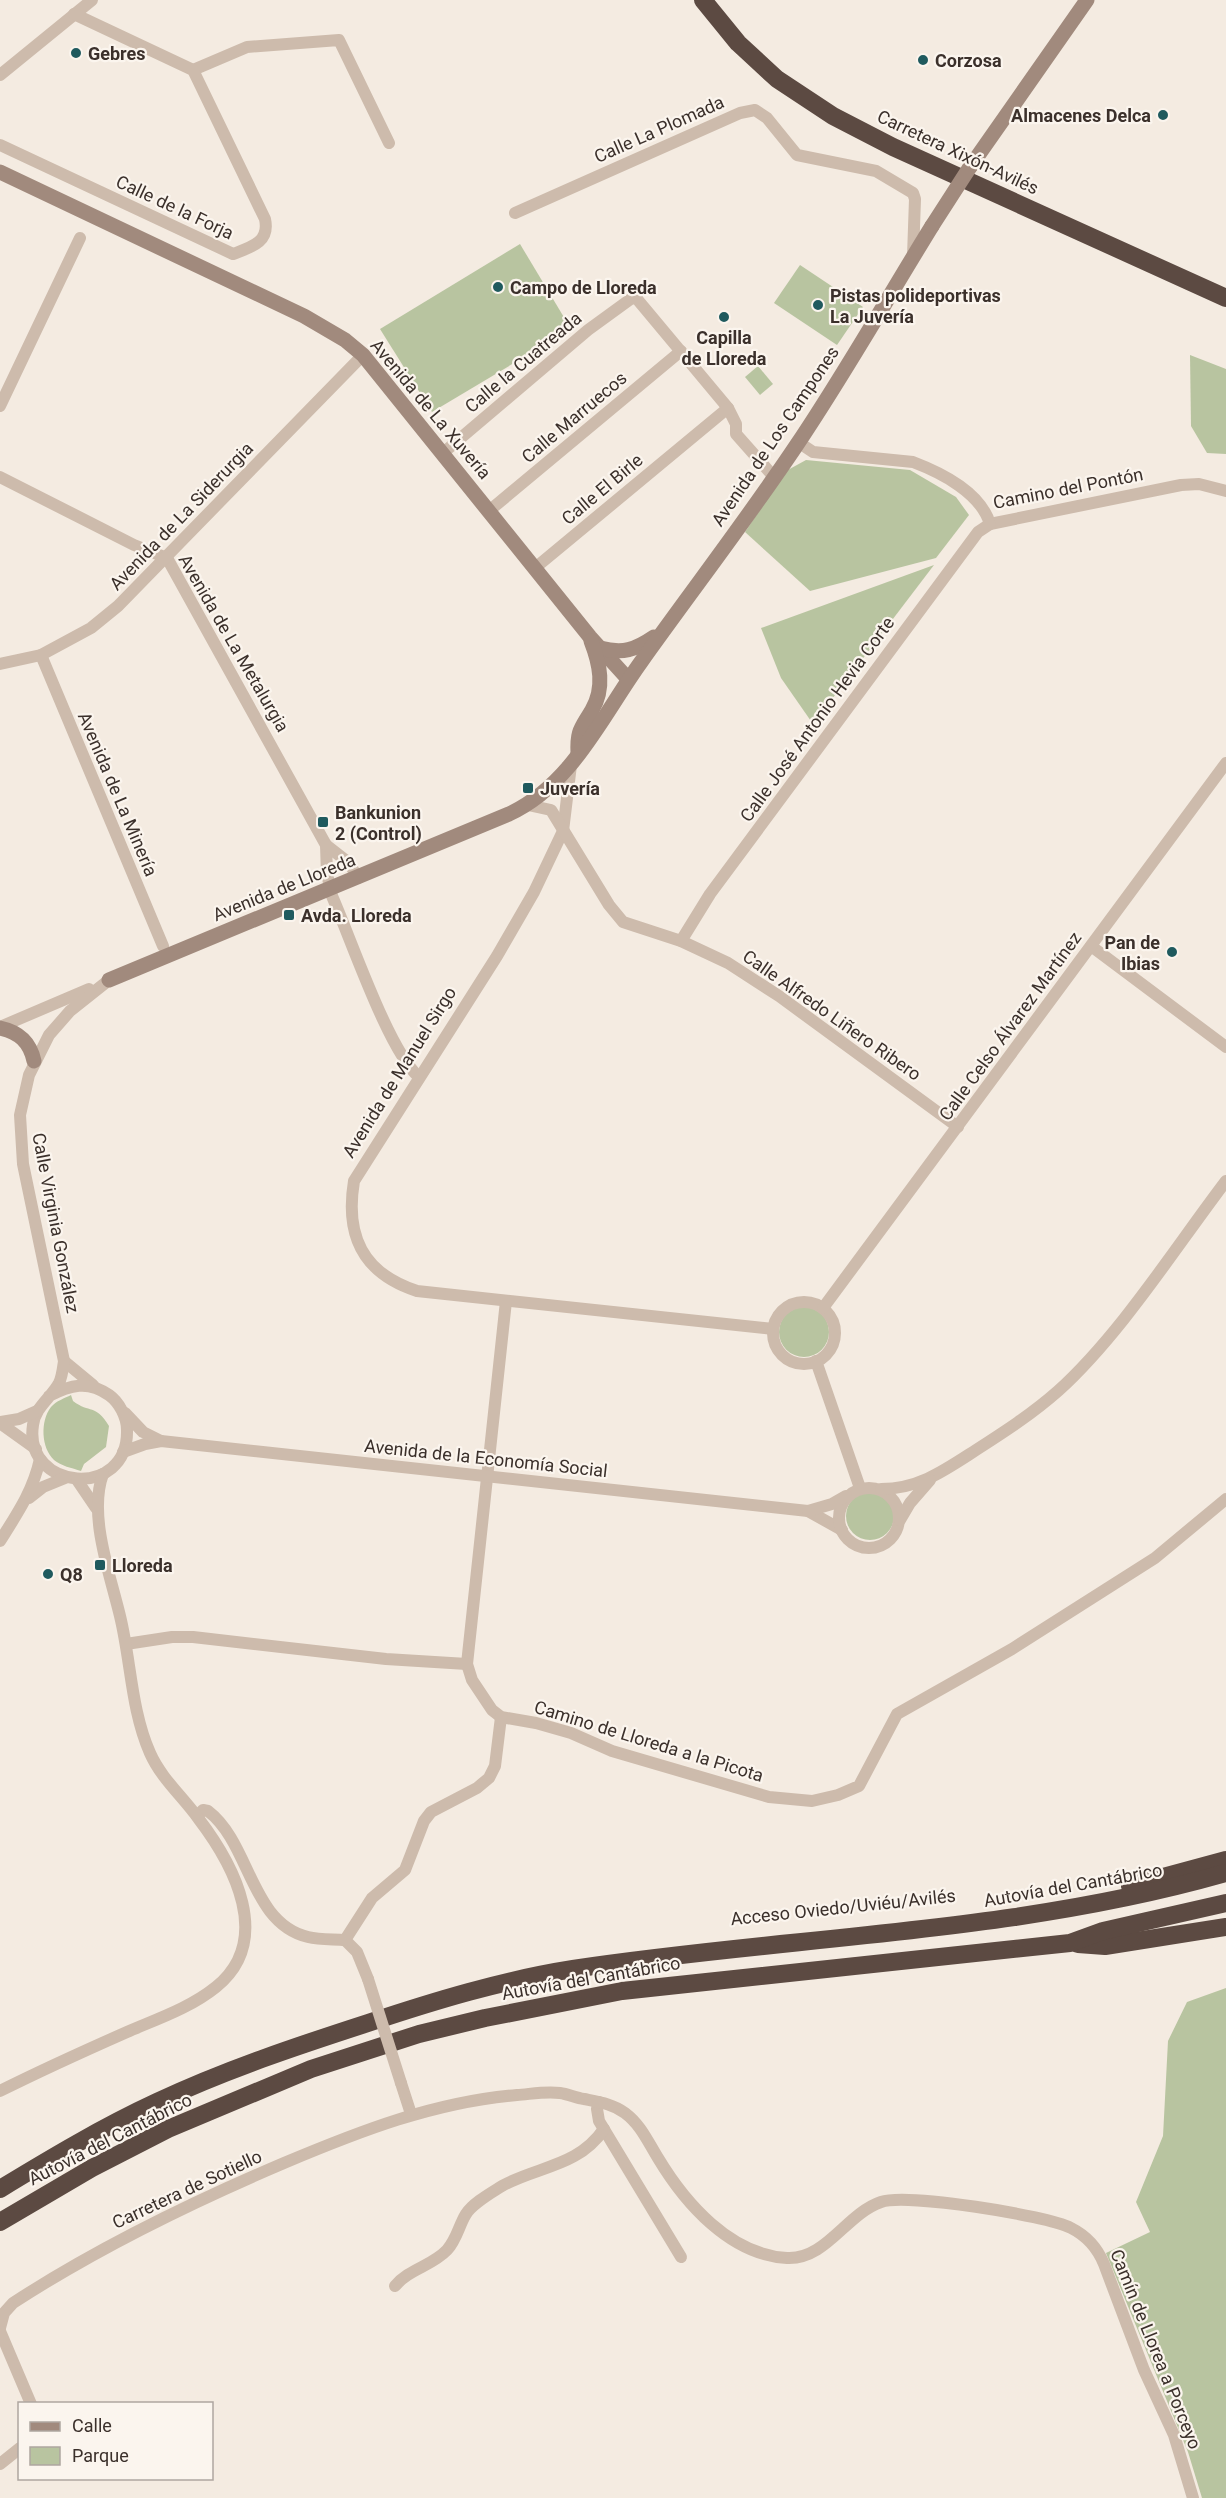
<svg xmlns="http://www.w3.org/2000/svg" width="1226" height="2498" font-family="Roboto,sans-serif">
	<rect width="100%" height="100%" fill="#f4ebe1"/>
	<g fill="#b8c4a0">
		<path d="M 520,244 L 571,329 L 432,412 L 380,329 Z"/>
		<path d="M 800,265 L 863,307 L 837,345 L 774,303 Z"/>
		<path d="M 1190,355 L 1226,369 L 1226,454 L 1207,453 L 1191,426 Z"/>
		<path d="M 758,366 L 773,384 L 760,395 L 745,377 Z"/>
		<path d="M 806,460 L 910,470 L 956,497 L 969,515 L 936,558 L 810,591 L 745,532 L 786,471 Z"/>
		<path d="M 934,565 L 813,724 L 781,678 L 761,628 Z"/>
		<circle cx="804" cy="1332" r="25"/>
		<path d="M 71,1395 L 73,1401 C 90,1414 95,1403 109,1426 L 106,1447 L 84,1464 L 81,1471 C 72,1468 61,1466 54,1460 C 41,1448 40,1421 51,1407 C 56,1401 65,1398 71,1395 Z"/>
		<circle cx="870" cy="1516" r="24"/>
		<path d="M 1226,1988 L 1226,2498 L 1202,2498 L 1188,2452 L 1106,2253 L 1150,2232 L 1136,2202 L 1163,2136 L 1168,2041 L 1187,2002 Z"/>
	</g>
	<g fill="none" stroke-linecap="round" stroke-linejoin="round">
		<g stroke="#cdbbac" stroke-width="12">
			<path d="M 193,70 L 247,47 L 339,40 L 389,143"/>
			<path d="M 0,75 L 92,0"/>
			<path d="M 0,145 L 233,254 C 252,247 270,242 265,219 L 193,70 L 74,14"/>
			<path d="M 515,213 L 740,113 L 755,110 L 767,118 L 797,155 L 876,171 L 913,193 L 915,199 L 913,256"/>
			<path d="M 0,406 L 80,238"/>
			<path d="M 798,442 L 813,452 L 913,462 C 942,473 981,493 990,524 L 1181,485 L 1199,484 L 1226,491"/>
			<path d="M 443,453 L 588,330 L 632,298 L 637,299 L 728,408 L 736,424 L 736,434 L 774,477"/>
			<path d="M 0,477 L 134,545 L 167,558 L 326,845 L 327,874 L 332,896 C 351,939 388,1049 418,1076"/>
			<path d="M 490,510 L 681,351"/>
			<path d="M 535,568 L 728,408"/>
			<path d="M 41,655 L 163,946"/>
			<path d="M 0,664 L 41,655 L 91,628 L 118,606 L 363,355"/>
			<path d="M 571,765 L 563,831 L 534,892 L 497,956 L 354,1181 C 345,1235 362,1273 417,1291 L 773,1329"/>
			<path d="M 528,805 L 551,810 L 609,905 L 623,922 L 681,941 L 728,963 L 779,996 L 958,1127"/>
			<path d="M 326,845 L 349,863 L 358,878"/>
			<path d="M 681,941 L 710,894 L 978,532 L 990,524"/>
			<path d="M 1091,946 L 1226,1047"/>
			<path d="M 0,1027 L 89,989"/>
			<path d="M 506,1301 L 467,1664 L 472,1680 L 492,1710 L 501,1717 L 536,1723 L 571,1733 L 612,1751 L 769,1797 L 812,1801 L 838,1795 L 859,1786 L 897,1714 L 1012,1649 L 1155,1558 L 1226,1499"/>
			<circle cx="804" cy="1333" r="31"/>
			<path d="M 823,1308 L 1226,763"/>
			<path d="M 64,1361 L 93,1385"/>
			<path d="M 816,1361 L 860,1488"/>
			<path d="M 49,1396 C 70,1385 88,1380 109,1395 C 119,1402 127,1417 127,1430 C 129,1500 23,1491 33,1425 C 35,1407 51,1398 59,1383 C 62,1377 63,1368 64,1361 L 23,1164 L 20,1115 L 29,1075 L 49,1035 L 70,1011 L 109,980"/>
			<path d="M 125,1413 L 143,1432 L 161,1441"/>
			<path d="M 0,1422 L 19,1419 L 37,1411"/>
			<path d="M 0,1423 L 36,1449"/>
			<path d="M 123,1452 L 145,1444 L 161,1441 L 808,1511 L 842,1530"/>
			<path d="M 77,1480 L 96,1508"/>
			<circle cx="869" cy="1518" r="30"/>
			<path d="M 881,1489 C 919,1489 945,1470 976,1450 C 1004,1432 1032,1414 1058,1391 C 1120,1335 1175,1248 1226,1181"/>
			<path d="M 29,1498 L 43,1487 L 65,1478"/>
			<path d="M 808,1511 L 832,1504 L 846,1496"/>
			<path d="M 900,1520 L 910,1503 L 930,1480"/>
			<path d="M 0,1541 C 17,1514 33,1491 40,1459"/>
			<path d="M 126,1644 L 172,1637 L 193,1637 L 386,1659 L 467,1664"/>
			<path d="M 197,1816 L 203,1810 L 208,1811 C 251,1844 250,1923 308,1937 C 320,1940 333,1939 345,1940 L 357,1952 L 368,1979"/>
			<path d="M 345,1940 L 372,1898 L 405,1870 L 424,1821 L 431,1812 L 477,1788 L 489,1778 L 495,1766 L 501,1717"/>
			<path d="M 401,2083 L 411,2114"/>
			<path d="M 0,2091 C 42,2070 84,2051 127,2032 C 157,2019 190,2008 216,1987 C 274,1940 234,1865 198,1818 C 182,1796 161,1778 150,1753 C 131,1710 131,1661 120,1616 C 110,1574 88,1515 103,1474"/>
			<path d="M 599,2102 L 597,2109 L 599,2121 L 681,2257"/>
			<path d="M 395,2286 C 409,2269 432,2266 447,2250 C 457,2239 459,2225 466,2214 C 473,2203 491,2193 502,2186 C 538,2166 578,2167 604,2129"/>
			<path d="M 0,2328 L 4,2313 L 13,2303 C 99,2247 190,2203 284,2163 C 360,2131 434,2102 517,2095 C 531,2094 546,2091 560,2093 C 568,2094 576,2098 584,2099 C 599,2102 613,2104 625,2113 C 641,2125 648,2142 658,2158 C 685,2203 730,2255 787,2258 C 826,2260 846,2214 881,2202 C 906,2193 1045,2215 1071,2228 C 1087,2236 1097,2247 1104,2264 L 1144,2370 L 1174,2435 L 1193,2498"/>
			<path d="M 0,2331 L 31,2404"/>
			<path d="M 0,2464 L 20,2448"/>
		</g>
		<g stroke="#a18a7d" stroke-width="15">
			<path d="M 970,167 L 1087,0"/>
			<path d="M 0,172 L 304,316 L 345,340 L 363,355 L 590,637 L 628,679"/>
			<path d="M 600,648 C 623,654 635,650 654,637"/>
			<path d="M 578,753 C 577,730 581,729 592,710 C 605,688 600,664 591,641"/>
			<path d="M 109,980 L 509,814 C 572,785 602,716 641,662 C 693,589 748,518 798,443 C 845,373 887,299 932,226"/>
			<path d="M 0,1028 C 19,1032 30,1042 34,1061"/>
		</g>
		<g stroke="#5c4a42" stroke-width="18">
			<path d="M 703,0 L 738,43 L 777,79 L 833,116 L 893,147 L 1226,298"/>
			<path d="M 1130,1886 L 1226,1860"/>
			<path d="M 1078,1944 L 1105,1946 L 1226,1927"/>
			<path d="M 0,2189 C 51,2158 103,2127 157,2102 C 225,2070 297,2046 368,2023 C 434,2001 503,1980 573,1969 C 791,1936 1013,1934 1226,1873"/>
			<path d="M 0,2222 L 92,2168 L 168,2129 L 311,2069 L 419,2034 L 485,2018 L 622,1991 L 1070,1943 L 1103,1931 L 1226,1903"/>
		</g>
		<path stroke="#cdbbac" stroke-width="12" d="M 368,1979 L 401,2083"/>
		<path stroke="#a18a7d" stroke-width="15" d="M 932,226 L 970,167"/>
	</g>
	<g fill="#1f5a5e" stroke="#fbf5ee" stroke-width="2">
		<circle cx="76" cy="53" r="6"/>
		<circle cx="923" cy="60" r="6"/>
		<circle cx="1163" cy="115" r="6"/>
		<circle cx="498" cy="287" r="6"/>
		<circle cx="818" cy="305" r="6"/>
		<circle cx="724" cy="317" r="6"/>
		<rect x="522" y="782" width="12" height="12" rx="3"/>
		<rect x="317" y="816" width="12" height="12" rx="3"/>
		<rect x="283" y="909" width="12" height="12" rx="3"/>
		<circle cx="1172" cy="952" r="6"/>
		<rect x="94" y="1559" width="12" height="12" rx="3"/>
		<circle cx="48" cy="1574" r="6"/>
	</g>
	<g text-anchor="middle" dominant-baseline="central" stroke-width="4.5" stroke-linejoin="round" paint-order="stroke">
		<g font-size="18" font-weight="bold" fill="#3b302b" stroke="#fbf5ee" text-anchor="start">
			<text x="88" y="53">Gebres</text>
			<text x="935" y="60">Corzosa</text>
			<text x="1151" y="115" text-anchor="end">Almacenes Delca</text>
			<text x="510" y="287">Campo de Lloreda</text>
			<text x="830" y="295">Pistas polideportivas<tspan x="830" dy="21">La Juvería</tspan></text>
			<text x="724" y="337" text-anchor="middle">Capilla<tspan x="724" dy="21">de Lloreda</tspan></text>
			<text x="540" y="788">Juvería</text>
			<text x="335" y="812">Bankunion<tspan x="335" dy="21">2 (Control)</tspan></text>
			<text x="301" y="915">Avda. Lloreda</text>
			<text x="1160" y="942" text-anchor="end">Pan de<tspan x="1160" dy="21">Ibias</tspan></text>
			<text x="112" y="1565">Lloreda</text>
			<text x="60" y="1574">Q8</text>
		</g>
		<g font-size="18" fill="#3b302b" stroke="#fbf5ee">
			<text transform="translate(659 129) rotate(-24)">Calle La Plomada</text>
			<text transform="translate(958 152) rotate(25)">Carretera Xixón-Avilés</text>
			<text transform="translate(175 207) rotate(25)">Calle de la Forja</text>
			<text transform="translate(523 362) rotate(-40)">Calle la Cuatreada</text>
			<text transform="translate(431 409) rotate(50)">Avenida de La Xuvería</text>
			<text transform="translate(574 417) rotate(-40)">Calle Marruecos</text>
			<text transform="translate(775 436) rotate(-56)">Avenida de Los Campones</text>
			<text transform="translate(1068 488) rotate(-11)">Camino del Pontón</text>
			<text transform="translate(602 489) rotate(-40)">Calle El Birle</text>
			<text transform="translate(181 516) rotate(-46)">Avenida de La Siderurgia</text>
			<text transform="translate(234 643) rotate(60)">Avenida de La Metalurgia</text>
			<text transform="translate(817 719) rotate(-54)">Calle José Antonio Hevia Corte</text>
			<text transform="translate(118 794) rotate(67)">Avenida de La Minería</text>
			<text transform="translate(284 887) rotate(-22)">Avenida de Lloreda</text>
			<text transform="translate(832 1015) rotate(35)">Calle Alfredo Liñero Ribero</text>
			<text transform="translate(1010 1026) rotate(-54)">Calle Celso Álvarez Martínez</text>
			<text transform="translate(399 1072) rotate(-58)">Avenida de Manuel Sirgo</text>
			<text transform="translate(56 1223) rotate(79)">Calle Virginia González</text>
			<text transform="translate(486 1458) rotate(6)">Avenida de la Economía Social</text>
			<text transform="translate(649 1741) rotate(17)">Camino de Lloreda a la Picota</text>
			<text transform="translate(1073 1885) rotate(-10)">Autovía del Cantábrico</text>
			<text transform="translate(843 1907) rotate(-6)">Acceso Oviedo/Uviéu/Avilés</text>
			<text transform="translate(591 1978) rotate(-10)">Autovía del Cantábrico</text>
			<text transform="translate(110 2139) rotate(-27)">Autovía del Cantábrico</text>
			<text transform="translate(187 2189) rotate(-25)">Carretera de Sotiello</text>
			<text transform="translate(1156 2349) rotate(68)">Camín de Llorea a Porceyo</text>
		</g>
	</g>
	<rect x="18" y="2402" width="195" height="78" fill="#fbf5ee" stroke="#aea6a0" stroke-width="1.5"/>
	<rect x="30" y="2422" width="30" height="9" fill="#a18a7d" stroke="#aea6a0" stroke-width="1.5"/>
	<text x="72" y="2432" font-size="18" fill="#3b302b">Calle</text>
	<rect x="30" y="2447" width="30" height="18" fill="#b8c4a0" stroke="#aea6a0" stroke-width="1.5"/>
	<text x="72" y="2462" font-size="18" fill="#3b302b">Parque</text>
</svg>
